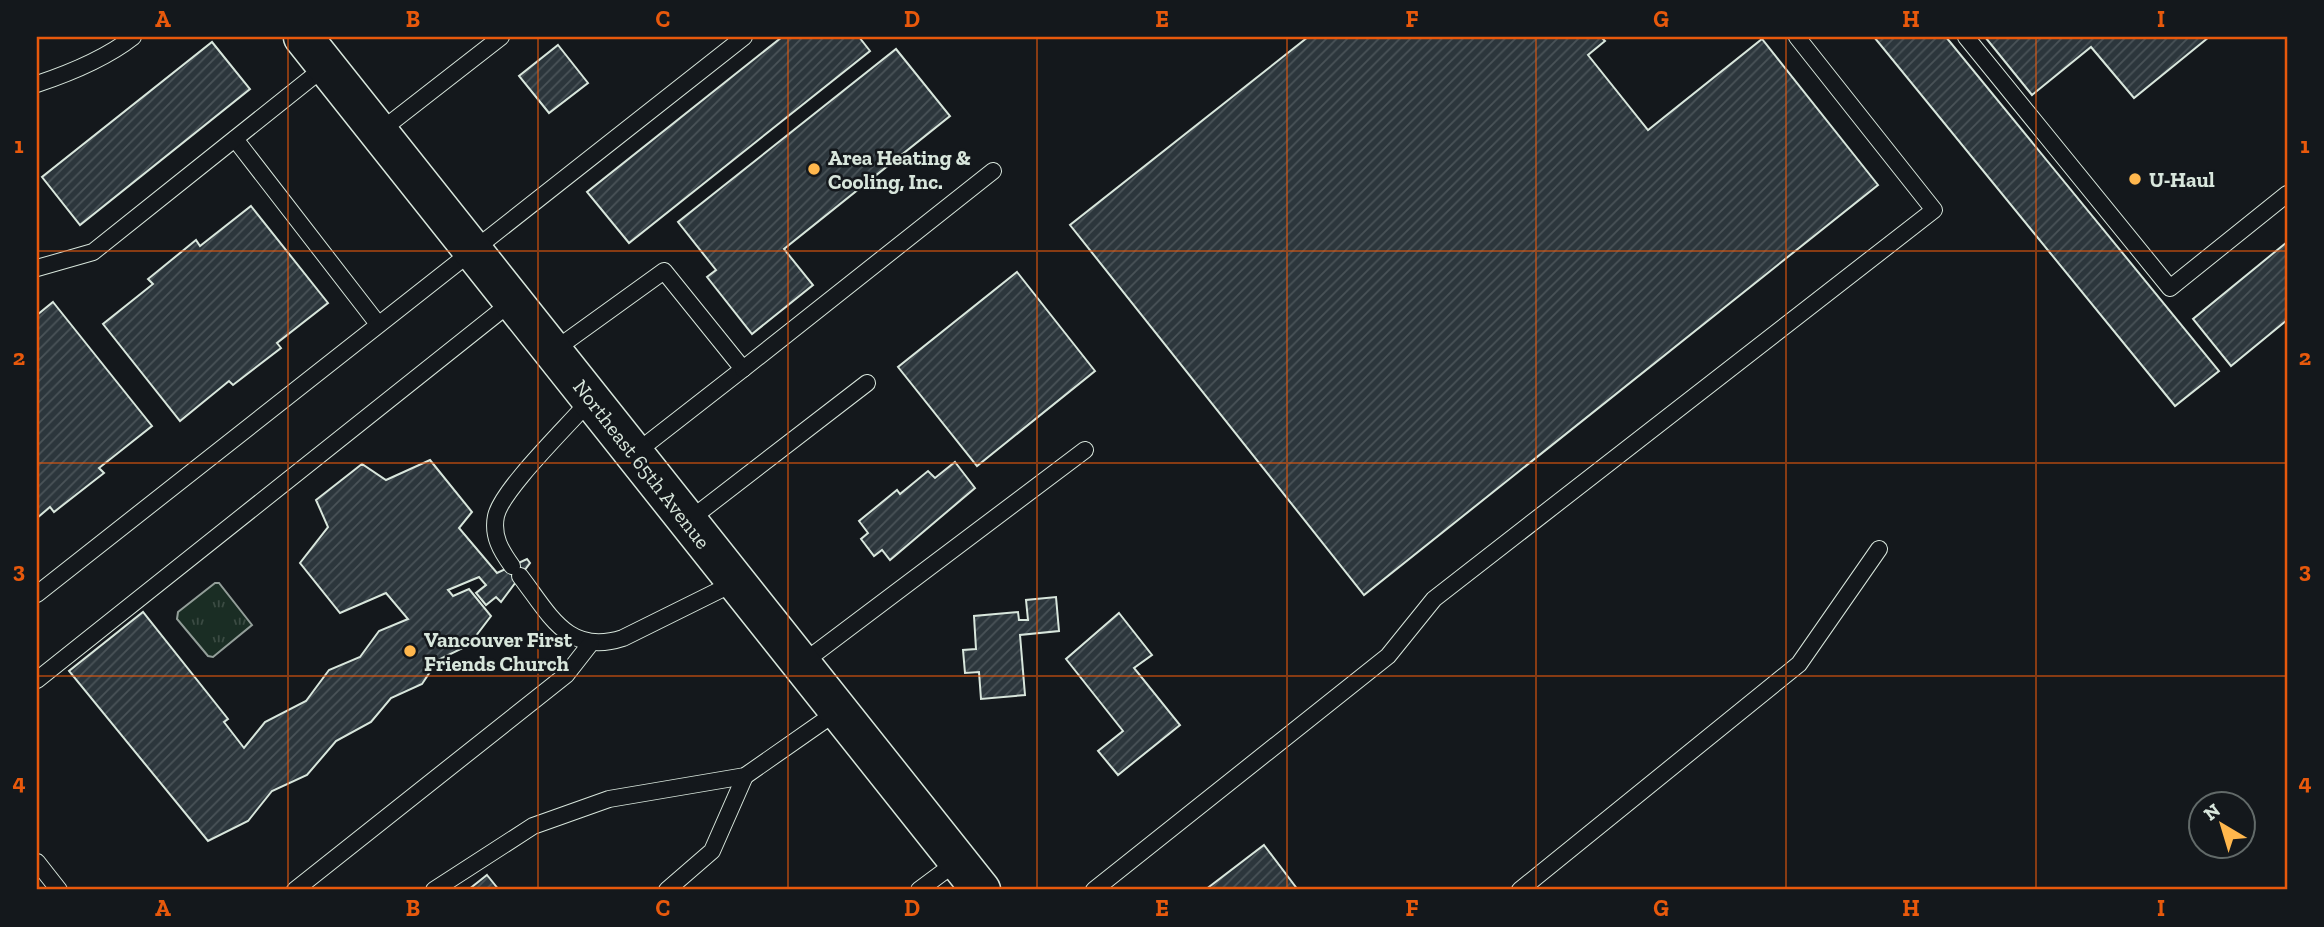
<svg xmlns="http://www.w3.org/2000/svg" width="2324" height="927" font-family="'Zilla Slab',serif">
	<defs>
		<pattern id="park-tufts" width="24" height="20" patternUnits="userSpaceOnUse" patternTransform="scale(1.75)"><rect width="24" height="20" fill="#1a2d24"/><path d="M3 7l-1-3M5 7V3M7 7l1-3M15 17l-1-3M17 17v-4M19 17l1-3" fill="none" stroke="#3b4b43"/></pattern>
		<pattern id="building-hatch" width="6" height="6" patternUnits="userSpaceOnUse" patternTransform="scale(1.75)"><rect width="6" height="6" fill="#2c363c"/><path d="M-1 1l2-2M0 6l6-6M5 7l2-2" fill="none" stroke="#4a5358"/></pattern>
	</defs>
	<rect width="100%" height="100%" fill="#14181c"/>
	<path fill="url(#park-tufts)" stroke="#939e99" stroke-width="2" d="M 215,583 L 219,583 L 252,625 L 213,657 L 208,656 L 177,619 L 178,612 Z"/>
	<g fill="url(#building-hatch)" stroke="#d8e6dc" stroke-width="2">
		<path d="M 782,37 L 859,37 L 870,51 L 629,243 L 587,192 Z"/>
		<path d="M 1308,37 L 1601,37 L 1605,41 L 1588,55 L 1648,130 L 1762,39 L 1878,185 L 1364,595 L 1070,225 Z"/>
		<path d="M 1874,37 L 1946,37 L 2219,371 L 2175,406 Z"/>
		<path d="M 1985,37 L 2209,37 L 2134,98 L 2091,47 L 2032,95 Z"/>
		<path d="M 212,42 L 250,89 L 80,225 L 42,177 Z"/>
		<path d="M 558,45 L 588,83 L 549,113 L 519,76 Z"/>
		<path d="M 896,49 L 950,116 L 784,249 L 813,285 L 752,334 L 707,277 L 716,270 L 678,222 Z"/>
		<path d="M 251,206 L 328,303 L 277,343 L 281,348 L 233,385 L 229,381 L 180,421 L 103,324 L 153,284 L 148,279 L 196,240 L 200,246 Z"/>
		<path d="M 2287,242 L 2287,320 L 2231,366 L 2193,319 Z"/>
		<path d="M 1017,272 L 1095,371 L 977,466 L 898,367 Z"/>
		<path d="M 53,302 L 152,426 L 99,468 L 104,473 L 54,512 L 50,507 L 37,518 L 37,315 Z"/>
		<path d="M 430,460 L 472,512 L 459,528 L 497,573 L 527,559 L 530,563 L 501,602 L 496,597 L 486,605 L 476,593 L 486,585 L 479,577 L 448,590 L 453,596 L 469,589 L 491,616 L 469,645 L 438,660 L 422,684 L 391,698 L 371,722 L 336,741 L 307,775 L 272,791 L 248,821 L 208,841 L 69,671 L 143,612 L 228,719 L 224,722 L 244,748 L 265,722 L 306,701 L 329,670 L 360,657 L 379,631 L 408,619 L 386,593 L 340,613 L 300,563 L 328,527 L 316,500 L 362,464 L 386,480 Z"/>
		<path d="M 955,462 L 975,488 L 890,560 L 882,550 L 874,556 L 861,539 L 868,533 L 859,521 L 897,490 L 900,494 L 928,471 L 935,478 Z"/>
		<path d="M 1056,597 L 1059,631 L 1020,635 L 1025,695 L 981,699 L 979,672 L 965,673 L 963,650 L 976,649 L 974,616 L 1018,612 L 1019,620 L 1028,620 L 1026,600 Z"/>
		<path d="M 1119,613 L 1152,655 L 1134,668 L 1180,725 L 1118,775 L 1098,751 L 1123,731 L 1066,659 Z"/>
		<path d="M 1264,845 L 1298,890 L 1205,890 Z"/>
		<path d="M 487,875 L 499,890 L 468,890 Z"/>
	</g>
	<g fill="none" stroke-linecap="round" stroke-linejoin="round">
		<defs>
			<g id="service">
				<path d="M 1966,37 L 2170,288 L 2287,194"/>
				<path d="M 37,84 C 70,73 105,59 133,37"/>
				<path d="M 379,132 L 501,37"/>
				<path d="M 235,139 L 378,324"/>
				<path d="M 37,268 L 93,252 L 326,66"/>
				<path d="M 553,351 L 664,271 L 743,369 L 634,454"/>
				<path d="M 743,369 L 993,171"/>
				<path d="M 688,521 L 867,383"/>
				<path d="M 512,566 C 501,551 492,536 496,516 C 502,489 570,424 591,399"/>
				<path d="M 520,576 C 550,615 568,656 623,638 L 736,582"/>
				<path d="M 37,594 L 744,37"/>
				<path d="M 801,664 L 1085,450"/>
				<path d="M 37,680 L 513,301"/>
				<path d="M 37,862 L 59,890"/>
				<path d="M 295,890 L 566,675 L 591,643"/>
				<path d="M 434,890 L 533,826 L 609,799 L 745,776 L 838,711"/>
				<path d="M 667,890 L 712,851 L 745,776"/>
				<path d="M 919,890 L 958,861"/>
				<path d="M 1094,890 L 1388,656 L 1434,599 L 1934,210 L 1797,37"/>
				<path d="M 1520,890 L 1799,664 L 1879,549"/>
			</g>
			<path id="tertiary" d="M 303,37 L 981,890"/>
		</defs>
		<use href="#service" stroke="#d8e6dc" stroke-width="18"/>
		<use href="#tertiary" stroke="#d8e6dc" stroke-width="41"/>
		<use href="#service" stroke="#14181c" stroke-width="16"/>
		<use href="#tertiary" stroke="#14181c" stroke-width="38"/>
	</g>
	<path fill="none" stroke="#e8590c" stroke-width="2" stroke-opacity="0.55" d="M 288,37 L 288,890M 538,37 L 538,890M 788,37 L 788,890M 1037,37 L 1037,890M 1287,37 L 1287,890M 1536,37 L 1536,890M 1786,37 L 1786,890M 2036,37 L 2036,890M 37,251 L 2287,251M 37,463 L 2287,463M 37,676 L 2287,676"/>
	<g fill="#ffb74d" stroke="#14181c" stroke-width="2.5">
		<circle cx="814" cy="169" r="7"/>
		<circle cx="2135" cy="179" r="7"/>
		<circle cx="410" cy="651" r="7"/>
	</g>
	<g text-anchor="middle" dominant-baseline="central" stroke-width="5" stroke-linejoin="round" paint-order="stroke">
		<g font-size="21" font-weight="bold" fill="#d8e6dc" stroke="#14181c" text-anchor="start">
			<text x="828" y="157">Area Heating &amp;<tspan x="828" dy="24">Cooling, Inc.</tspan></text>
			<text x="2149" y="179">U-Haul</text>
			<text x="424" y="639">Vancouver First<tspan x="424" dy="24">Friends Church</tspan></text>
		</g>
		<g font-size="21" fill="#d8e6dc" stroke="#14181c">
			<text transform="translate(642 464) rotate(52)">Northeast 65th Avenue</text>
		</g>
	</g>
	<rect width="2324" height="927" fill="none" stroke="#14181c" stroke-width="77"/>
	<g transform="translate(2222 825) rotate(322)"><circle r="33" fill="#14181c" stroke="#626a69" stroke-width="2"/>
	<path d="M0-5L12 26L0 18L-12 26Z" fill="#ffb74d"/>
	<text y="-10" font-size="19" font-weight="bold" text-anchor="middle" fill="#d8e6dc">N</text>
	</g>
	<rect x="38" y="38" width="2248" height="850" fill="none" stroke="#e8590c" stroke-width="2.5"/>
	<g font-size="23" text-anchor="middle" font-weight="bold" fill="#e8590c">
		<text x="163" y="27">A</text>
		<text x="413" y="27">B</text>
		<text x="663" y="27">C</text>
		<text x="912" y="27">D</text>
		<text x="1162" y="27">E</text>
		<text x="1412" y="27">F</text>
		<text x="1661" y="27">G</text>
		<text x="1911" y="27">H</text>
		<text x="2161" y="27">I</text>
		<text x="19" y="153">1</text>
		<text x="2305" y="153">1</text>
		<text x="19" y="365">2</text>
		<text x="2305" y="365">2</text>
		<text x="19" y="578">3</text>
		<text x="2305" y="578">3</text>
		<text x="19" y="790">4</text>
		<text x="2305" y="790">4</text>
		<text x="163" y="916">A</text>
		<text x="413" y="916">B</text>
		<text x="663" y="916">C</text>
		<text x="912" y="916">D</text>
		<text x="1162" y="916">E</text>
		<text x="1412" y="916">F</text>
		<text x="1661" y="916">G</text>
		<text x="1911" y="916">H</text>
		<text x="2161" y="916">I</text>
	</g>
</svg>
